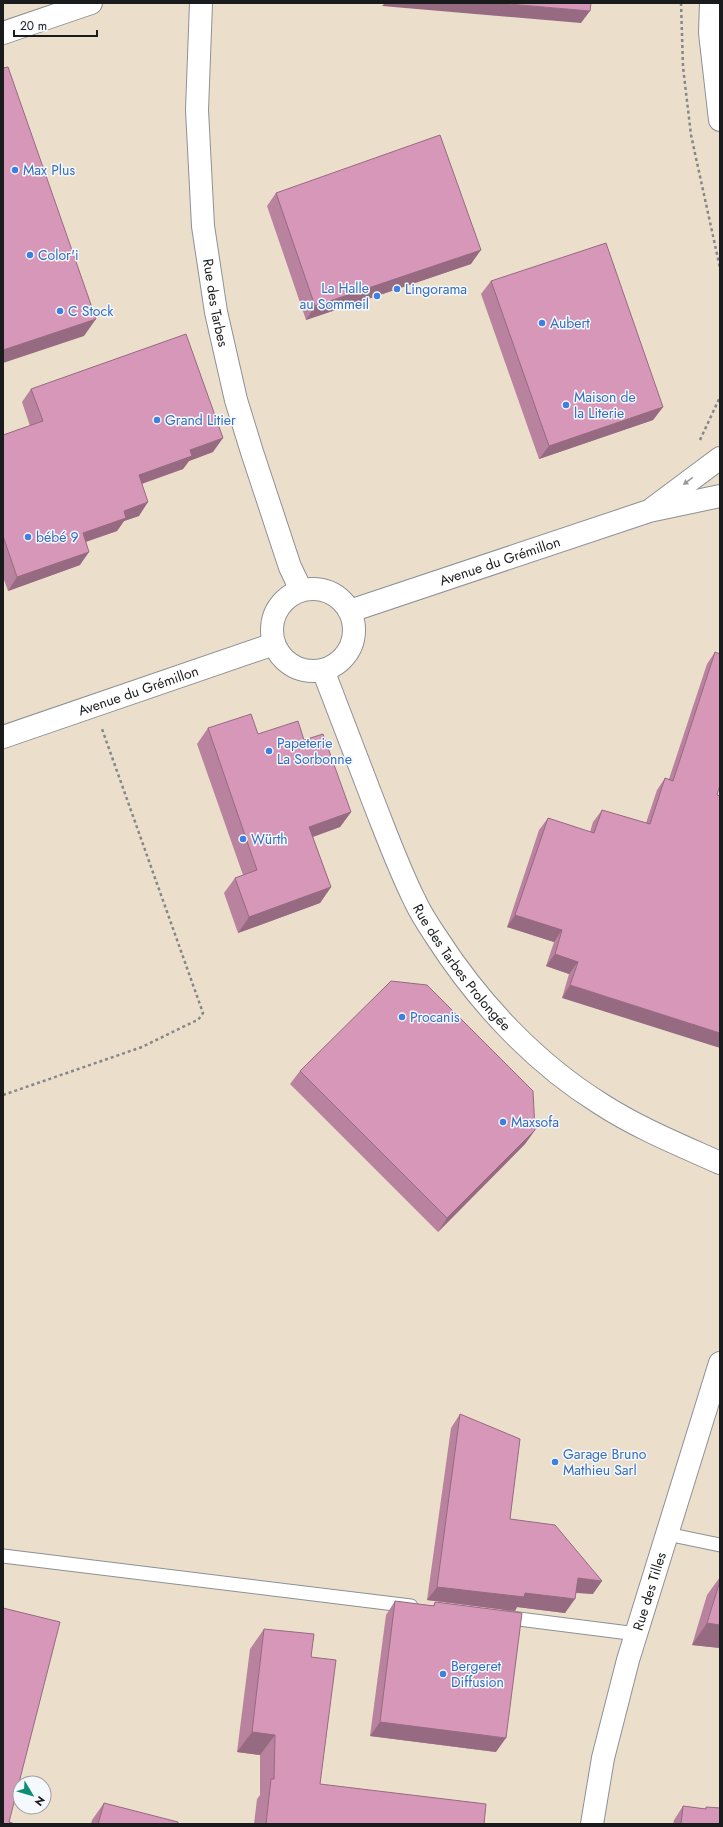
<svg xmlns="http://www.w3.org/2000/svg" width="723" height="1827" font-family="Jost,sans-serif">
	<rect width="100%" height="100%" fill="#e8ebf0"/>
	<path fill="#ebdfcb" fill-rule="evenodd" d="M 3,3 L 720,3 L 720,1824 L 3,1824 ZM 20,1783 L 44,1783 L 44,1807 L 20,1807 Z"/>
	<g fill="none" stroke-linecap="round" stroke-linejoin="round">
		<defs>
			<g id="lane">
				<path d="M 667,1534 L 720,1545"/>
				<path d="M 3,1556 L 411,1606"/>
				<path d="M 503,1617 L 637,1634"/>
			</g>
			<g id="street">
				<path id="s1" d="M 201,3 L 197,110 L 203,226 L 216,312 L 236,400 L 252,452 L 290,567 L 301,590"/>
				<path d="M 3,33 L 91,3"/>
				<path d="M 653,508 L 720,458"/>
				<circle cx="313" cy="630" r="41"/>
				<path id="s2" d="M 350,611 L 649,511 L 720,496"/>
				<path id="s3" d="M 323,670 C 340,714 357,758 374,803 C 387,836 399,869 415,901 C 421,914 429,926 437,938 C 479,1003 535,1063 601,1104 C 638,1128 680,1145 720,1163"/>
				<path id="s4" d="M 3,737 L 274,644"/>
				<path id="s5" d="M 592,1824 L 603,1758 L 628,1660 L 720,1363"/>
			</g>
			<path id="primary" d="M 711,3 L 710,33 L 720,120"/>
		</defs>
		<use href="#lane" stroke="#8d9094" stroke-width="15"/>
		<use href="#street" stroke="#8d9094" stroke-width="24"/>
		<use href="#primary" stroke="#8d9094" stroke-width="24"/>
		<g stroke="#85878b" stroke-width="2.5" stroke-dasharray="3 3" stroke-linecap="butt">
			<path d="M 681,3 L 683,67 L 691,135 L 720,268"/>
			<path d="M 700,440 L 720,397"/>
			<path d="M 3,1095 L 142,1047 L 193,1022 L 198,1020 L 203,1013 L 102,729"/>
		</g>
		<use href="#lane" stroke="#fff" stroke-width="13"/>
		<use href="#street" stroke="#fff" stroke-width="22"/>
		<use href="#primary" stroke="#fff" stroke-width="22"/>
	</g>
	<g fill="#b9829e">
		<path d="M 276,193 L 471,264 L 306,320 L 267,206 Z"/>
		<path d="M 491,281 L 663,407 L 653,420 L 539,459 L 481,294 Z"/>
		<path d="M 31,389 L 213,452 L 189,461 L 183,469 L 142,484 L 139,516 L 124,521 L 117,531 L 86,542 L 80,565 L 8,591 L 3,577 L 3,435 L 30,426 L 22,402 Z"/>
		<path d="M 715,652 L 720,785 L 562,998 L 569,974 L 546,966 L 554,942 L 507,927 L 539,830 L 548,818 L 590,832 L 593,822 L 602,810 L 646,823 L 657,790 L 665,778 L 669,779 L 707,664 Z"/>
		<path d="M 208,728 L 258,734 L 304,740 L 351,812 L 340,827 L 313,837 L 331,887 L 320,903 L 238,933 L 224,893 L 235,878 L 243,875 L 197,744 Z"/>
		<path d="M 300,1071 L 535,1130 L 525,1144 L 438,1232 L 290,1084 Z"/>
		<path d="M 460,1414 L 510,1519 L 593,1594 L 576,1593 L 565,1613 L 517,1607 L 515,1611 L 427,1600 L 451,1428 Z"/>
		<path d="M 720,1577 L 720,1648 L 692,1645 L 707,1595 Z"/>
		<path d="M 395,1601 L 433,1606 L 435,1602 L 496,1752 L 370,1736 L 386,1615 Z"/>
		<path d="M 264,1629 L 311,1657 L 320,1784 L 484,1824 L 254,1824 L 257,1799 L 260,1795 L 260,1755 L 237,1752 L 250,1649 Z"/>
		<path d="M 104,1803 L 178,1824 L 91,1824 L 92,1820 Z"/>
		<path d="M 683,1806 L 705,1809 L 706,1807 L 720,1824 L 673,1824 L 674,1820 Z"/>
	</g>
	<g fill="#966a81">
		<path d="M 385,3 L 497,3 L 590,11 L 581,23 L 382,6 Z"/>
		<path d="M 481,250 L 471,264 L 306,320 L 315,306 Z"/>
		<path d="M 96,319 L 84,336 L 3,363 L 3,350 Z"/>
		<path d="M 663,407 L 653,420 L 539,459 L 549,446 Z"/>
		<path d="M 223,438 L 213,452 L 189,461 L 183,469 L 129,488 L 139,475 L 190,450 Z"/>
		<path d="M 148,502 L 139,516 L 124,521 L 117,531 L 73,546 L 83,533 L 124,511 Z"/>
		<path d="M 89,552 L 80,565 L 8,591 L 17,577 Z"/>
		<path d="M 351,812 L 340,827 L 298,842 L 309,827 Z"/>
		<path d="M 331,887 L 320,903 L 238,933 L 249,917 Z"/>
		<path d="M 515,915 L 562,930 L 554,942 L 507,927 Z"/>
		<path d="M 555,954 L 578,962 L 569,974 L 546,966 Z"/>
		<path d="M 570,985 L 720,1033 L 720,1048 L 562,998 Z"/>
		<path d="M 535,1130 L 525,1144 L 438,1232 L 447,1218 Z"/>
		<path d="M 578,1578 L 602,1581 L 593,1594 L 569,1592 Z"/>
		<path d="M 437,1587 L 525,1593 L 575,1599 L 565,1613 L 517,1607 L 515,1611 L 427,1600 Z"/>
		<path d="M 707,1623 L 720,1625 L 720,1648 L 692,1645 Z"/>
		<path d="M 380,1722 L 506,1738 L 496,1752 L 370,1736 Z"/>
		<path d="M 252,1732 L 275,1735 L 260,1755 L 237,1752 Z"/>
	</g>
	<g fill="#d797b8" stroke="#966a81">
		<path d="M 497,3 L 591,3 L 590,11 Z"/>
		<path d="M 8,67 L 96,319 L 3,350 L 3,68 Z"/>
		<path d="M 440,135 L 481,250 L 315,306 L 276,193 Z"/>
		<path d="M 606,243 L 663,407 L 549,446 L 491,281 Z"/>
		<path d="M 186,334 L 223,438 L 190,450 L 192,456 L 139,475 L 148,502 L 124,511 L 126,518 L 83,533 L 89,552 L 17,577 L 3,536 L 3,435 L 43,421 L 31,389 Z"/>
		<path d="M 715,652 L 720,654 L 720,785 L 717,795 L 720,796 L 720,1033 L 570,985 L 578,962 L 555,954 L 562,930 L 515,915 L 548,818 L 594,833 L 602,810 L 650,824 L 665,778 L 673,781 Z"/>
		<path d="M 251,714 L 258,734 L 298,721 L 304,740 L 323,734 L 351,812 L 309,827 L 331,887 L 249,917 L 235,878 L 257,870 L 208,728 Z"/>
		<path d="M 391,981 L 427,985 L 533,1091 L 535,1130 L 447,1218 L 300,1071 Z"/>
		<path d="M 460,1414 L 520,1439 L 510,1519 L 555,1525 L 602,1581 L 578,1578 L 575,1599 L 525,1593 L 524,1597 L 437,1587 Z"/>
		<path d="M 720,1581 L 720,1625 L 707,1623 Z"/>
		<path d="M 395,1601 L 434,1606 L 435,1602 L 522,1613 L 506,1738 L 380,1722 Z"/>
		<path d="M 3,1608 L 60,1622 L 9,1822 L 15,1824 L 3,1824 Z"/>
		<path d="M 264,1629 L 314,1634 L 311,1657 L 336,1660 L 320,1784 L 486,1804 L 484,1824 L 266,1824 L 271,1779 L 274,1779 L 275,1735 L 252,1732 Z"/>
		<path d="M 104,1803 L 178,1822 L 178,1824 L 98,1824 Z"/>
		<path d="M 683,1806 L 706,1809 L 706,1807 L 720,1808 L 720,1824 L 681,1824 Z"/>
	</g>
	<defs><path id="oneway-solid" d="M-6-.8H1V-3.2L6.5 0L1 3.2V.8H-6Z"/></defs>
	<use fill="#989899" href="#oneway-solid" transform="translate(688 481) rotate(143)"/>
	<g fill="#3f7fe0" stroke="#f5f8fd" stroke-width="1.5">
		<circle cx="15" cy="170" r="4"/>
		<circle cx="30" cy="255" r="4"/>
		<circle cx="397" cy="289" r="4"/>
		<circle cx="377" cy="296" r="4"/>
		<circle cx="60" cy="311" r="4"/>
		<circle cx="542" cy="323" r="4"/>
		<circle cx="566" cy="405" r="4"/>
		<circle cx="157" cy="420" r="4"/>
		<circle cx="28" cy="537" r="4"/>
		<circle cx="269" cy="751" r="4"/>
		<circle cx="243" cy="839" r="4"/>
		<circle cx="402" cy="1017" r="4"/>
		<circle cx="503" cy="1122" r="4"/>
		<circle cx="555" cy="1462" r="4"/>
		<circle cx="443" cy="1674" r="4"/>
	</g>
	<g text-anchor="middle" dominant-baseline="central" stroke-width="3" stroke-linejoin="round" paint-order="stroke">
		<g font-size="14" fill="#366cbe" stroke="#f5f8fd" text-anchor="start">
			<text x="23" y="170">Max Plus</text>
			<text x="38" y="255">Color'i</text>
			<text x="369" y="288" text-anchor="end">La Halle<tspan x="369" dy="16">au Sommeil</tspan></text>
			<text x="405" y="289">Lingorama</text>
			<text x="68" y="311">C Stock</text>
			<text x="550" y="323">Aubert</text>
			<text x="574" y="397">Maison de<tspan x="574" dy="16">la Literie</tspan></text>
			<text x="165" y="420">Grand Litier</text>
			<text x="36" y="537">bébé 9</text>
			<text x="277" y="743">Papeterie<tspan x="277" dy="16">La Sorbonne</tspan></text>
			<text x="251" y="839">Würth</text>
			<text x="410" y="1017">Procanis</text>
			<text x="511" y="1122">Maxsofa</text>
			<text x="563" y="1454">Garage Bruno<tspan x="563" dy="16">Mathieu Sarl</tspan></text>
			<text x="451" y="1666">Bergeret<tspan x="451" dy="16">Diffusion</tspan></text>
		</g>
		<g font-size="14" fill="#1a1b1d" stroke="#f5f8fd">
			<text stroke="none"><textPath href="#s1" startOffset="301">Rue des Tarbes</textPath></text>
			<text stroke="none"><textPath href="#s2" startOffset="158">Avenue du Grémillon</textPath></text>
			<text stroke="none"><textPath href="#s4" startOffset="143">Avenue du Grémillon</textPath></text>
			<text stroke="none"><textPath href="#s3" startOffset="330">Rue des Tarbes Prolongée</textPath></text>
			<text stroke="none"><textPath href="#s5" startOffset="240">Rue des Tilles</textPath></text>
		</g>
	</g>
	<rect width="723" height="1827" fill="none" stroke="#1a1b1d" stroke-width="8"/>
	<g transform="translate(32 1795) rotate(128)"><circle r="19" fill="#f5f8fd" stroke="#9da0a3"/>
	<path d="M0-3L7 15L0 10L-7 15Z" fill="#0d8d73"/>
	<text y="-6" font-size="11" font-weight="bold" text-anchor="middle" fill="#1a1b1d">N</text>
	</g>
	<path d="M14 30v6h83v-6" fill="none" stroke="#1a1b1d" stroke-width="2"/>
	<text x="20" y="30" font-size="12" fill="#1a1b1d" stroke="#f5f8fd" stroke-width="3" paint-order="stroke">20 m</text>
</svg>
